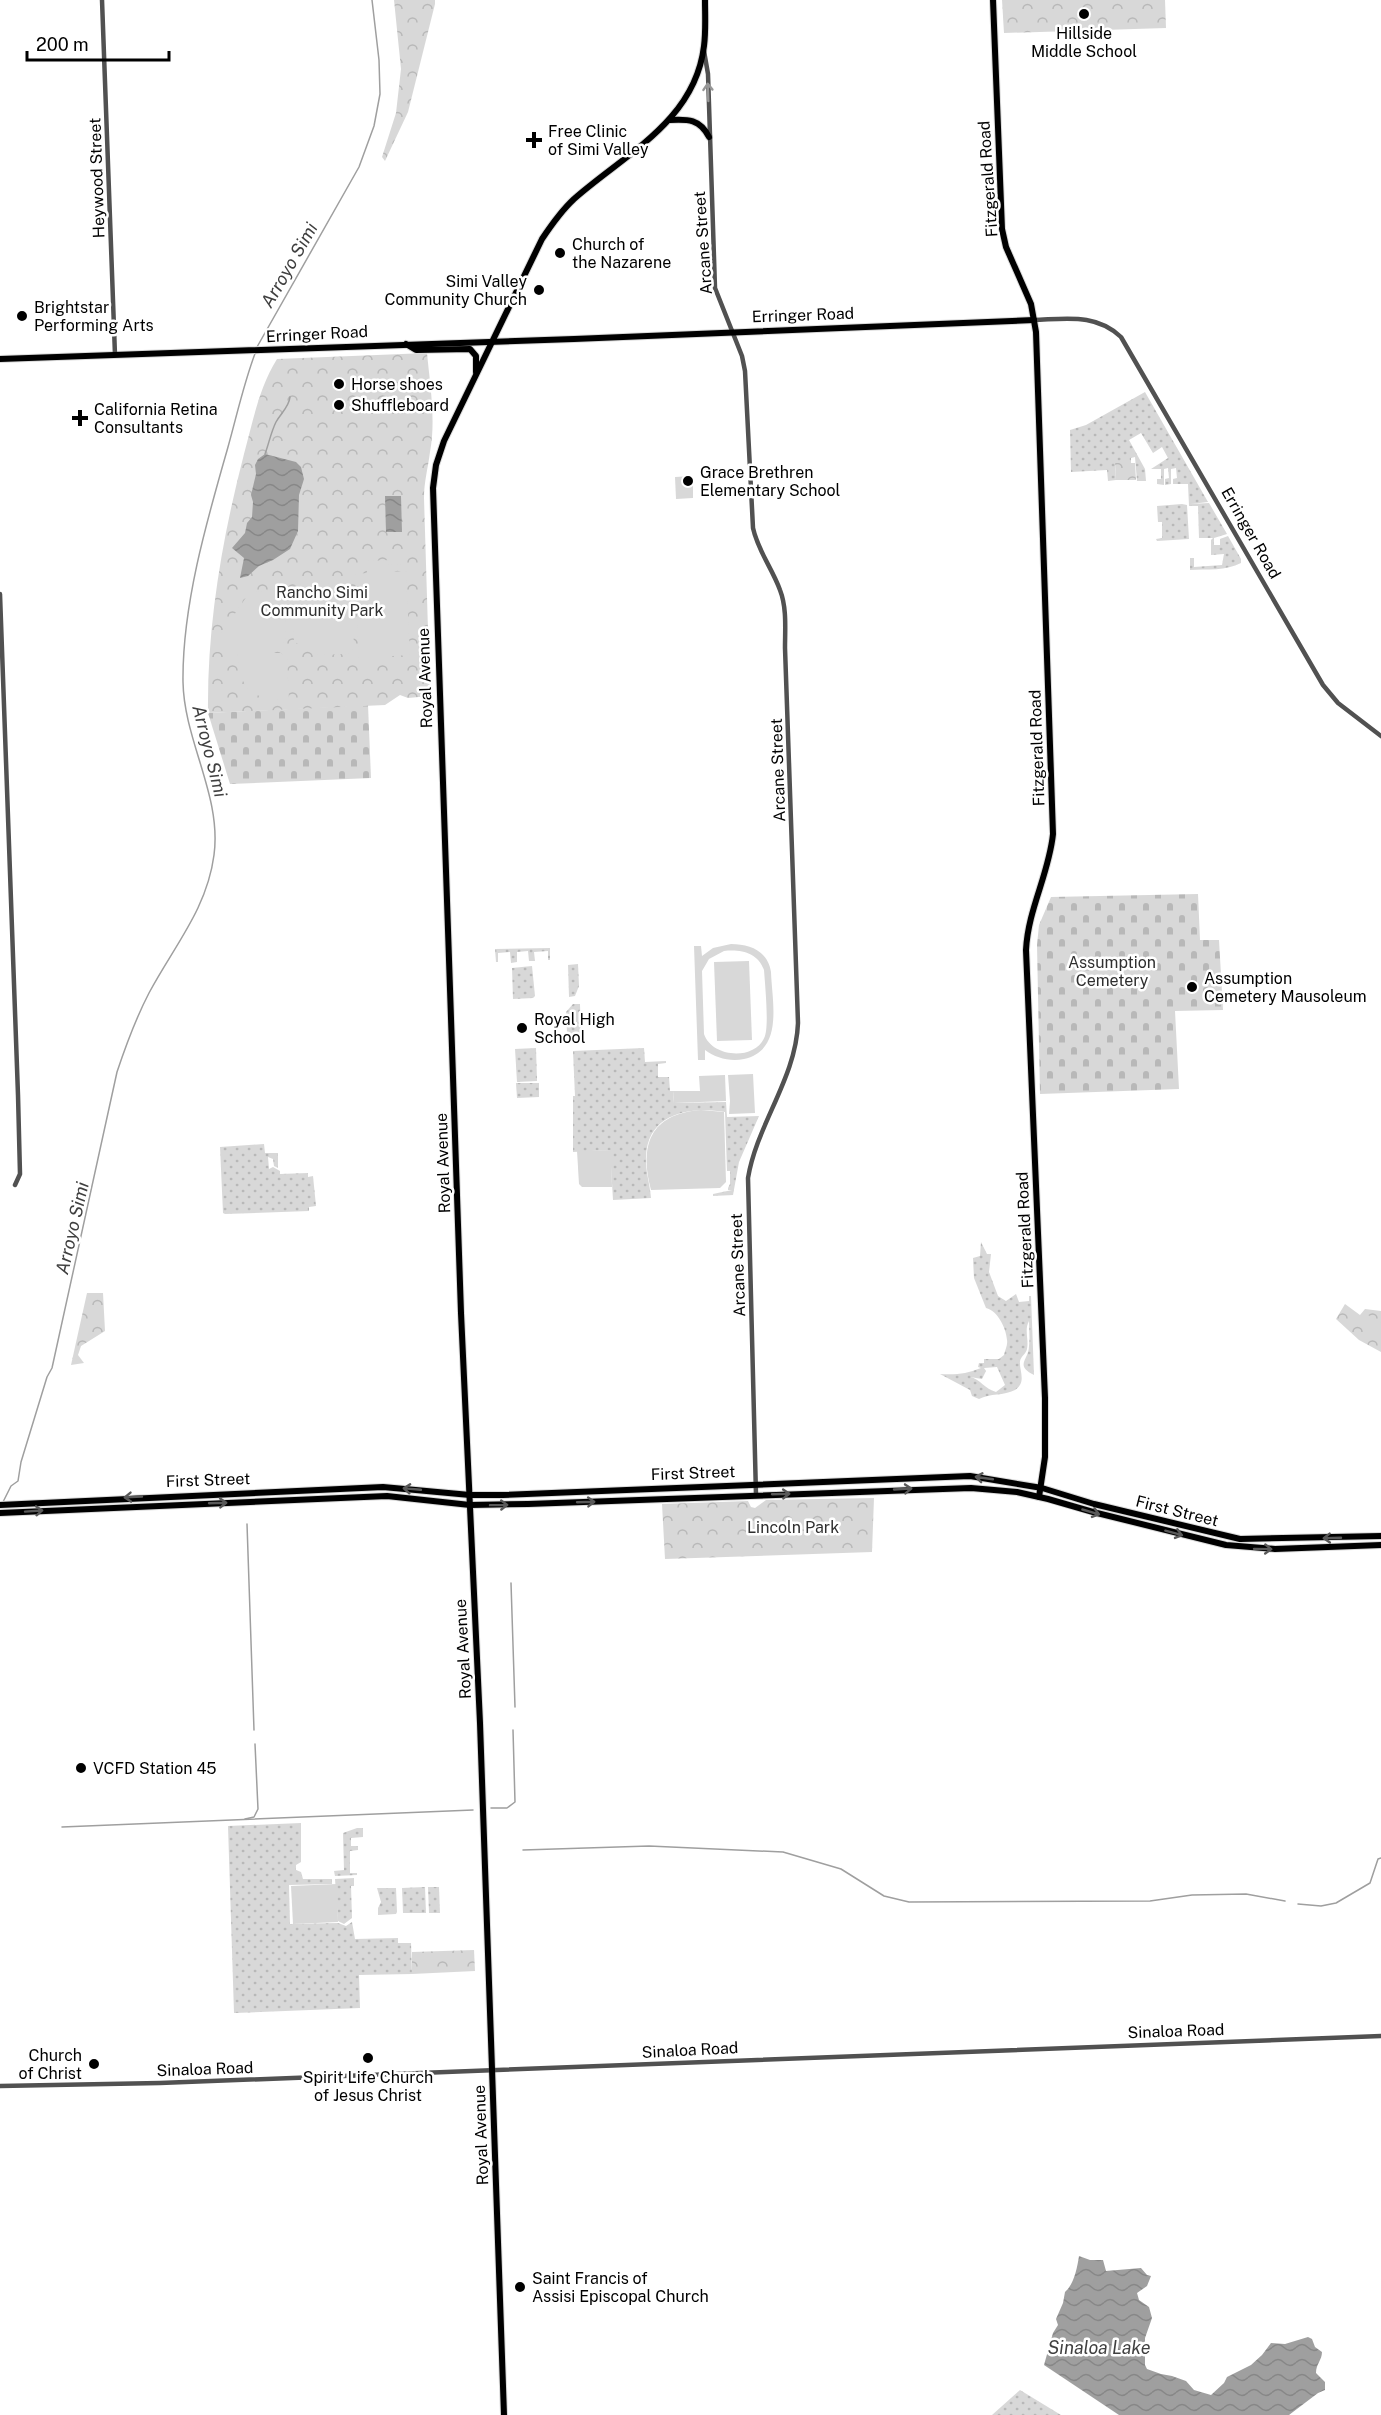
<svg xmlns="http://www.w3.org/2000/svg" width="1381" height="2415" font-family="'Public Sans',sans-serif">
	<defs>
		<pattern id="grass-dots" width="8" height="8" patternUnits="userSpaceOnUse" patternTransform="scale(1.5)"><rect width="8" height="8" fill="#d8d8d8"/><path d="M2 2h.1M6 6h.1" fill="none" stroke="#b8b8b8" stroke-width="1.8" stroke-linecap="round"/></pattern>
		<pattern id="cemetery-stones" width="16" height="16" patternUnits="userSpaceOnUse" patternTransform="scale(1.5)"><rect width="16" height="16" fill="#d8d8d8"/><path d="M2 7V4a2 2 0 0 1 4 0v3zM10 15v-3a2 2 0 0 1 4 0v3z" fill="#b8b8b8"/></pattern>
		<pattern id="park-crowns" width="20" height="18" patternUnits="userSpaceOnUse" patternTransform="scale(1.5)"><rect width="20" height="18" fill="#d8d8d8"/><path d="M2 6a3 3 0 1 1 6 0M12 15a3 3 0 1 1 6 0" fill="none" stroke="#b8b8b8"/></pattern>
		<pattern id="water-waves" width="16" height="10" patternUnits="userSpaceOnUse" patternTransform="scale(1.5)"><rect width="16" height="10" fill="#9f9f9f"/><path d="M0 5q4-4 8 0t8 0" fill="none" stroke="#878787"/></pattern>
	</defs>
	<rect width="100%" height="100%" fill="#fff"/>
	<g fill="url(#grass-dots)" fill-rule="evenodd">
		<path d="M 1145,392 L 1208,502 L 1191,504 L 1209,503 L 1227,534 L 1214,538 L 1214,545 L 1220,545 L 1220,539 L 1228,536 L 1241,559 L 1241,563 C 1226,571 1207,569 1190,570 L 1190,558 L 1194,558 L 1194,567 L 1222,565 L 1224,554 L 1211,555 L 1211,540 L 1213,538 L 1199,538 L 1198,506 L 1189,506 L 1188,484 L 1173,484 L 1173,479 L 1177,478 L 1176,468 L 1171,469 L 1171,484 L 1165,485 L 1165,479 L 1169,478 L 1168,468 L 1164,469 L 1164,485 L 1157,484 L 1157,479 L 1161,479 L 1161,469 L 1151,469 L 1168,458 L 1162,447 L 1153,453 L 1141,433 L 1129,440 L 1145,469 L 1146,481 L 1137,481 L 1135,457 L 1131,458 L 1131,463 L 1115,464 L 1116,480 L 1108,481 L 1107,470 L 1071,472 L 1070,430 L 1086,425 Z"/>
		<path d="M 1182,504 L 1187,505 L 1189,539 L 1157,541 L 1156,539 L 1162,538 L 1162,522 L 1158,522 L 1157,506 Z"/>
		<path d="M 550,948 L 550,960 L 548,960 L 548,951 L 534,952 L 535,961 L 529,961 L 528,951 L 517,952 L 517,962 L 511,963 L 510,952 L 498,953 L 498,962 L 496,962 L 495,949 Z"/>
		<path d="M 578,964 L 579,986 L 575,996 L 569,997 L 568,965 Z"/>
		<path d="M 532,966 L 535,996 L 533,998 L 513,999 L 512,968 Z"/>
		<path d="M 573,1004 L 580,1004 L 581,1040 L 575,1041 L 567,1032 L 566,1012 Z"/>
		<path d="M 536,1048 L 537,1081 L 517,1082 L 515,1049 Z"/>
		<path d="M 644,1048 L 645,1062 L 666,1061 L 666,1063 L 658,1064 L 658,1077 L 669,1077 L 670,1091 L 673,1091 L 674,1103 L 726,1102 L 727,1117 L 759,1116 L 739,1162 L 733,1195 L 713,1196 L 713,1194 L 732,1190 L 728,1190 L 728,1188 L 730,1184 L 730,1171 L 727,1171 L 725,1112 C 690,1106 648,1113 646,1156 C 645,1170 650,1184 651,1198 L 613,1200 L 610,1150 L 573,1152 L 573,1096 L 575,1096 L 573,1051 Z"/>
		<path d="M 516,1083 L 539,1083 L 539,1097 L 517,1098 Z"/>
		<path d="M 264,1144 L 265,1153 L 278,1153 L 278,1168 L 274,1166 L 273,1159 L 268,1157 L 269,1169 L 273,1167 L 280,1171 L 280,1174 L 308,1173 L 308,1177 L 313,1176 L 316,1206 L 309,1207 L 309,1211 L 225,1214 L 223,1213 L 220,1147 Z"/>
		<path d="M 981,1242 L 987,1254 L 991,1254 L 989,1272 L 998,1296 L 1006,1301 L 1016,1294 L 1019,1302 L 1029,1301 L 1029,1296 L 1031,1296 L 1034,1375 C 1014,1365 1029,1360 1029,1346 C 1030,1338 1029,1329 1029,1321 C 1024,1330 1029,1339 1027,1349 C 1026,1354 1021,1356 1020,1361 C 1019,1371 1027,1382 1015,1390 C 1004,1396 990,1393 979,1399 L 972,1396 L 970,1390 L 940,1374 C 956,1375 966,1374 981,1368 L 978,1367 L 979,1363 L 984,1363 L 984,1359 L 999,1359 L 1004,1355 C 1005,1350 1008,1345 1007,1340 C 1006,1328 998,1311 986,1308 L 974,1278 L 973,1258 L 980,1256 ZM 997,1367 L 1005,1385 L 996,1392 C 985,1389 980,1379 970,1377 L 982,1379 L 986,1371 L 984,1368 Z"/>
		<path d="M 301,1823 L 301,1862 L 296,1865 L 296,1870 L 301,1872 L 303,1879 L 332,1879 L 332,1884 L 289,1885 L 290,1924 L 338,1923 L 346,1926 L 352,1922 L 355,1939 L 398,1938 L 398,1943 L 411,1943 L 412,1974 L 359,1975 L 360,2008 L 234,2013 L 228,1826 Z"/>
		<path d="M 357,1828 L 363,1828 L 363,1837 L 351,1838 L 351,1846 L 358,1846 L 358,1850 L 350,1851 L 350,1873 L 357,1873 L 357,1875 L 335,1876 L 334,1871 L 344,1870 L 343,1833 Z"/>
		<path d="M 354,1878 L 354,1886 L 351,1886 L 352,1918 L 344,1924 L 338,1921 L 335,1879 Z"/>
		<path d="M 425,1887 L 426,1913 L 403,1913 L 402,1888 Z"/>
		<path d="M 428,1887 L 439,1887 L 440,1913 L 429,1913 Z"/>
		<path d="M 377,1888 L 396,1888 L 397,1912 L 396,1914 L 378,1915 L 378,1908 L 381,1902 Z"/>
		<path d="M 1020,2390 L 1061,2415 L 992,2415 Z"/>
	</g>
	<g fill="url(#cemetery-stones)">
		<path d="M 368,705 L 371,778 L 230,784 L 208,713 Z"/>
		<path d="M 1198,894 L 1200,940 L 1219,940 L 1223,1010 L 1175,1011 L 1179,1089 L 1040,1094 L 1037,945 L 1039,925 L 1051,897 Z"/>
	</g>
	<g fill="url(#park-crowns)">
		<path d="M 394,0 L 435,0 L 435,4 L 408,112 L 385,161 L 382,157 L 396,113 L 401,69 Z"/>
		<path d="M 1002,0 L 1165,0 L 1166,28 L 1004,33 Z"/>
		<path d="M 427,353 C 430,385 436,420 430,452 C 428,468 424,482 424,498 L 430,696 L 408,698 L 400,695 L 385,705 L 208,713 C 207,625 222,539 244,454 C 253,421 259,388 277,359 Z"/>
		<path d="M 1115,463 L 1135,463 L 1136,480 L 1116,480 Z"/>
		<path d="M 87,1293 L 103,1293 L 105,1331 L 81,1346 L 78,1355 L 84,1363 L 71,1365 Z"/>
		<path d="M 1345,1304 L 1360,1315 L 1365,1309 L 1381,1311 L 1381,1352 L 1359,1340 L 1336,1319 Z"/>
		<path d="M 874,1498 L 872,1552 L 665,1559 L 662,1504 L 748,1501 L 751,1507 L 755,1508 L 766,1500 Z"/>
		<path d="M 474,1950 L 475,1971 L 412,1974 L 412,1952 Z"/>
	</g>
	<g fill="#d8d8d8" fill-rule="evenodd">
		<path d="M 693,476 L 693,498 L 676,499 L 675,477 Z"/>
		<path d="M 391,553 L 401,553 L 402,564 L 387,565 L 387,572 L 406,571 L 410,655 L 359,658 L 355,574 L 367,573 L 366,561 L 391,560 Z"/>
		<path d="M 324,581 C 357,597 353,616 354,649 L 347,654 L 316,655 L 316,645 L 301,645 L 294,642 L 293,620 L 285,620 L 286,639 L 281,645 L 265,647 L 264,653 L 281,653 L 287,659 L 289,700 C 254,701 237,689 238,652 L 215,652 L 215,643 L 249,593 Z"/>
		<path d="M 731,944 C 750,944 768,951 771,972 C 772,1002 784,1050 744,1059 C 730,1062 716,1058 705,1050 L 705,1060 L 698,1060 L 694,946 L 701,946 L 702,956 L 713,948 ZM 724,951 C 741,949 758,953 764,970 C 765,984 769,1024 765,1036 C 756,1061 712,1058 704,1034 L 702,971 L 709,959 Z"/>
		<path d="M 749,961 L 752,1040 L 717,1041 L 714,962 Z"/>
		<path d="M 753,1074 L 755,1113 L 729,1114 L 730,1101 L 728,1075 Z"/>
		<path d="M 725,1075 L 726,1101 L 674,1103 L 673,1091 L 700,1091 L 699,1076 Z"/>
		<path d="M 701,1110 L 724,1112 L 726,1182 L 720,1188 L 651,1190 C 639,1145 650,1114 701,1110 Z"/>
		<path d="M 611,1150 L 612,1187 L 582,1187 L 579,1184 L 577,1151 Z"/>
		<path d="M 1368,1315 L 1381,1323 L 1381,1337 L 1361,1327 L 1364,1316 Z"/>
		<path d="M 337,1884 L 338,1922 L 293,1924 L 291,1886 Z"/>
	</g>
	<g fill="url(#water-waves)">
		<path d="M 265,454 L 296,462 L 301,467 L 304,479 L 299,495 L 298,531 L 290,549 L 273,560 L 259,566 L 248,576 L 240,578 L 244,558 L 232,548 L 245,533 L 247,523 L 252,517 L 253,502 L 251,495 L 256,474 L 255,465 L 258,459 Z"/>
		<path d="M 385,496 L 401,496 L 402,532 L 386,532 Z"/>
		<path d="M 1079,2256 L 1090,2260 L 1103,2260 L 1106,2271 L 1141,2268 L 1147,2275 L 1151,2276 L 1147,2286 L 1137,2293 L 1139,2300 L 1149,2307 L 1152,2318 L 1145,2338 L 1145,2365 L 1147,2369 L 1161,2374 L 1172,2376 L 1186,2381 L 1194,2390 L 1211,2395 L 1224,2383 L 1227,2377 L 1251,2365 L 1262,2355 L 1271,2343 L 1285,2344 L 1308,2337 L 1312,2339 L 1315,2347 L 1322,2352 C 1322,2360 1316,2364 1316,2373 L 1325,2382 L 1325,2390 L 1318,2393 L 1289,2415 L 1119,2415 L 1044,2365 L 1053,2333 L 1058,2325 L 1056,2319 L 1063,2303 L 1065,2292 C 1074,2284 1077,2269 1079,2256 Z"/>
	</g>
	<g fill="none" stroke-linecap="round" stroke-linejoin="round">
		<g stroke="#9f9f9f" stroke-width="1.5">
			<path d="M 257,347 L 359,167 L 374,126 L 380,94 L 379,60 L 372,0"/>
			<path d="M 265,454 C 269,443 271,432 276,422 C 281,413 289,407 290,397"/>
			<path d="M 3,1502 L 11,1486 L 18,1481 L 21,1462 L 47,1377 L 52,1368 L 117,1072 C 126,1045 136,1018 149,993 C 174,946 207,909 214,855 C 222,796 184,741 183,682 C 182,606 207,520 228,447 C 237,415 244,382 256,351"/>
			<path d="M 247,1524 L 254,1730"/>
			<path d="M 511,1583 L 515,1707"/>
			<path d="M 491,1808 L 507,1808 L 515,1802 L 513,1730"/>
			<path d="M 245,1819 L 254,1817 L 258,1809 L 255,1744"/>
			<path d="M 62,1827 L 473,1810"/>
			<path d="M 523,1850 L 649,1846 L 783,1852 L 841,1869 L 884,1896 L 909,1902 L 1150,1901 L 1192,1895 L 1246,1894 L 1285,1901"/>
			<path d="M 1298,1904 L 1321,1906 L 1336,1903 L 1370,1883 L 1378,1859 L 1381,1858"/>
		</g>
		<defs>
			<g id="major">
				<path d="M 993,0 L 1002,229 L 1006,247 L 1031,304 L 1036,332 L 1053,834 C 1049,874 1028,909 1026,950 L 1045,1398 L 1045,1457 L 1039,1497"/>
				<path d="M 670,120 C 688,119 700,119 709,137"/>
				<path d="M 406,344 L 416,350 L 470,349 L 476,356 L 476,372"/>
				<path d="M 0,359 L 574,339 L 1034,320"/>
				<path d="M 0,1505 L 383,1487 L 470,1495 L 503,1495 L 970,1476 L 1042,1488 L 1094,1504 L 1240,1539 L 1381,1536"/>
				<path d="M 0,1513 L 387,1496 L 470,1505 L 528,1504 L 971,1488 L 1017,1492 L 1048,1499 L 1093,1512 L 1226,1545 L 1275,1549 L 1381,1545"/>
				<path d="M 504,2415 L 480,1723 L 461,1313 L 433,488 L 436,465 L 444,441 L 542,239 C 552,224 561,211 574,199 C 625,154 695,121 704,46 C 706,31 705,15 705,0"/>
			</g>
		</defs>
		<use href="#major" stroke="#dbdbdb" stroke-width="8"/>
		<g stroke="#515151" stroke-width="4.5">
			<path d="M 102,0 L 115,355"/>
			<path d="M 704,51 L 708,74 L 715,288 L 742,356 L 745,371 L 753,528 C 758,551 772,568 780,590 C 787,608 785,629 785,648 L 798,1023 C 796,1078 757,1124 748,1178 L 756,1495"/>
			<path d="M 1034,320 C 1066,319 1096,313 1121,337 L 1323,685 L 1338,703 L 1381,736"/>
			<path d="M 0,594 L 18,1095 L 20,1174 L 15,1185"/>
			<path d="M 0,2086 L 160,2083 L 1381,2036"/>
		</g>
		<use href="#major" stroke="#000" stroke-width="6"/>
	</g>
	<defs><path id="oneway-shaft" d="M-6 0H5M1.5-3L5.5 0L1.5 3" fill="none" stroke-width="1.6" stroke-linecap="round" stroke-linejoin="round" transform="scale(1.5)"/></defs>
	<use stroke="#979797" href="#oneway-shaft" transform="translate(708 92) rotate(-92)"/>
	<g stroke="#595959">
		<use href="#oneway-shaft" transform="translate(984 1478) rotate(-172)"/>
		<use href="#oneway-shaft" transform="translate(412 1489) rotate(-175)"/>
		<use href="#oneway-shaft" transform="translate(903 1489) rotate(-3)"/>
		<use href="#oneway-shaft" transform="translate(781 1494) rotate(-2)"/>
		<use href="#oneway-shaft" transform="translate(133 1497) rotate(177)"/>
		<use href="#oneway-shaft" transform="translate(586 1502) rotate(-2)"/>
		<use href="#oneway-shaft" transform="translate(218 1503) rotate(-2)"/>
		<use href="#oneway-shaft" transform="translate(499 1505) rotate(-1)"/>
		<use href="#oneway-shaft" transform="translate(34 1511) rotate(-4)"/>
		<use href="#oneway-shaft" transform="translate(1091 1512) rotate(16)"/>
		<use href="#oneway-shaft" transform="translate(1174 1533) rotate(15)"/>
		<use href="#oneway-shaft" transform="translate(1332 1538) rotate(178)"/>
		<use href="#oneway-shaft" transform="translate(1263 1549) rotate(1)"/>
	</g>
	<g fill="#000" stroke="#fff" stroke-width="2">
		<circle cx="1084" cy="14" r="6"/>
		<path d="M531 131h6v6h6v6h-6v6h-6v-6h-6v-6h6z"/>
		<circle cx="560" cy="253" r="6"/>
		<circle cx="539" cy="290" r="6"/>
		<circle cx="22" cy="316" r="6"/>
		<circle cx="339" cy="384" r="6"/>
		<circle cx="339" cy="405" r="6"/>
		<path d="M77 409h6v6h6v6h-6v6h-6v-6h-6v-6h6z"/>
		<circle cx="688" cy="481" r="6"/>
		<circle cx="1192" cy="987" r="6"/>
		<circle cx="522" cy="1028" r="6"/>
		<circle cx="81" cy="1768" r="6"/>
		<circle cx="368" cy="2058" r="6"/>
		<circle cx="94" cy="2064" r="6"/>
		<circle cx="520" cy="2287" r="6"/>
	</g>
	<g text-anchor="middle" dominant-baseline="central" stroke-width="5" stroke-linejoin="round" paint-order="stroke">
		<g font-size="16" fill="#000" stroke="#fff" text-anchor="start">
			<text x="1084" y="33" text-anchor="middle">Hillside<tspan x="1084" dy="18">Middle School</tspan></text>
			<text x="548" y="131">Free Clinic<tspan x="548" dy="18">of Simi Valley</tspan></text>
			<text x="572" y="244">Church of<tspan x="572" dy="18">the Nazarene</tspan></text>
			<text x="527" y="281" text-anchor="end">Simi Valley<tspan x="527" dy="18">Community Church</tspan></text>
			<text x="34" y="307">Brightstar<tspan x="34" dy="18">Performing Arts</tspan></text>
			<text x="351" y="384">Horse shoes</text>
			<text x="351" y="405">Shuffleboard</text>
			<text x="94" y="409">California Retina<tspan x="94" dy="18">Consultants</tspan></text>
			<text x="700" y="472">Grace Brethren<tspan x="700" dy="18">Elementary School</tspan></text>
			<text x="1204" y="978">Assumption<tspan x="1204" dy="18">Cemetery Mausoleum</tspan></text>
			<text x="534" y="1019">Royal High<tspan x="534" dy="18">School</tspan></text>
			<text x="93" y="1768">VCFD Station 45</text>
			<text x="82" y="2055" text-anchor="end">Church<tspan x="82" dy="18">of Christ</tspan></text>
			<text x="368" y="2077" text-anchor="middle">Spirit Life Church<tspan x="368" dy="18">of Jesus Christ</tspan></text>
			<text x="532" y="2278">Saint Francis of<tspan x="532" dy="18">Assisi Episcopal Church</tspan></text>
		</g>
		<g font-size="16" fill="#000" stroke="#fff">
			<text transform="translate(97 178) rotate(-92)">Heywood Street</text>
			<text transform="translate(988 179) rotate(-94)">Fitzgerald Road</text>
			<text transform="translate(703 243) rotate(-94)">Arcane Street</text>
			<text transform="translate(803 315) rotate(-2)">Erringer Road</text>
			<text transform="translate(317 334) rotate(-3)">Erringer Road</text>
			<text transform="translate(1251 533) rotate(60)">Erringer Road</text>
			<text transform="translate(425 678) rotate(-92)">Royal Avenue</text>
			<text transform="translate(1037 748) rotate(-92)">Fitzgerald Road</text>
			<text transform="translate(778 770) rotate(-92)">Arcane Street</text>
			<text transform="translate(443 1163) rotate(-92)">Royal Avenue</text>
			<text transform="translate(1025 1230) rotate(-93)">Fitzgerald Road</text>
			<text transform="translate(738 1265) rotate(-92)">Arcane Street</text>
			<text transform="translate(693 1473) rotate(-2)">First Street</text>
			<text transform="translate(208 1480) rotate(-2)">First Street</text>
			<text transform="translate(1177 1511) rotate(14)">First Street</text>
			<text transform="translate(463 1649) rotate(-93)">Royal Avenue</text>
			<text transform="translate(1176 2031) rotate(-2)">Sinaloa Road</text>
			<text transform="translate(690 2050) rotate(-3)">Sinaloa Road</text>
			<text transform="translate(205 2069) rotate(-2)">Sinaloa Road</text>
			<text transform="translate(481 2135) rotate(-92)">Royal Avenue</text>
		</g>
		<g font-size="16" fill="#2f2f2f" stroke="#fff">
			<text x="322" y="592">Rancho Simi<tspan x="322" dy="18">Community Park</tspan></text>
			<text x="1112" y="962">Assumption<tspan x="1112" dy="18">Cemetery</tspan></text>
			<text x="793" y="1527">Lincoln Park</text>
		</g>
		<g font-size="18" font-style="italic" fill="#404040" stroke="#fff">
			<text transform="translate(289 265) rotate(-60)">Arroyo Simi</text>
			<text transform="translate(210 751) rotate(76)">Arroyo Simi</text>
			<text transform="translate(72 1228) rotate(-77)">Arroyo Simi</text>
			<text x="1099" y="2347">Sinaloa Lake</text>
		</g>
	</g>
	<path d="M27 51v9h142v-9" fill="none" stroke="#000000" stroke-width="3"/>
	<text x="36" y="51" font-size="18" fill="#000000" stroke="#ffffff" stroke-width="4.5" paint-order="stroke">200 m</text>
</svg>
